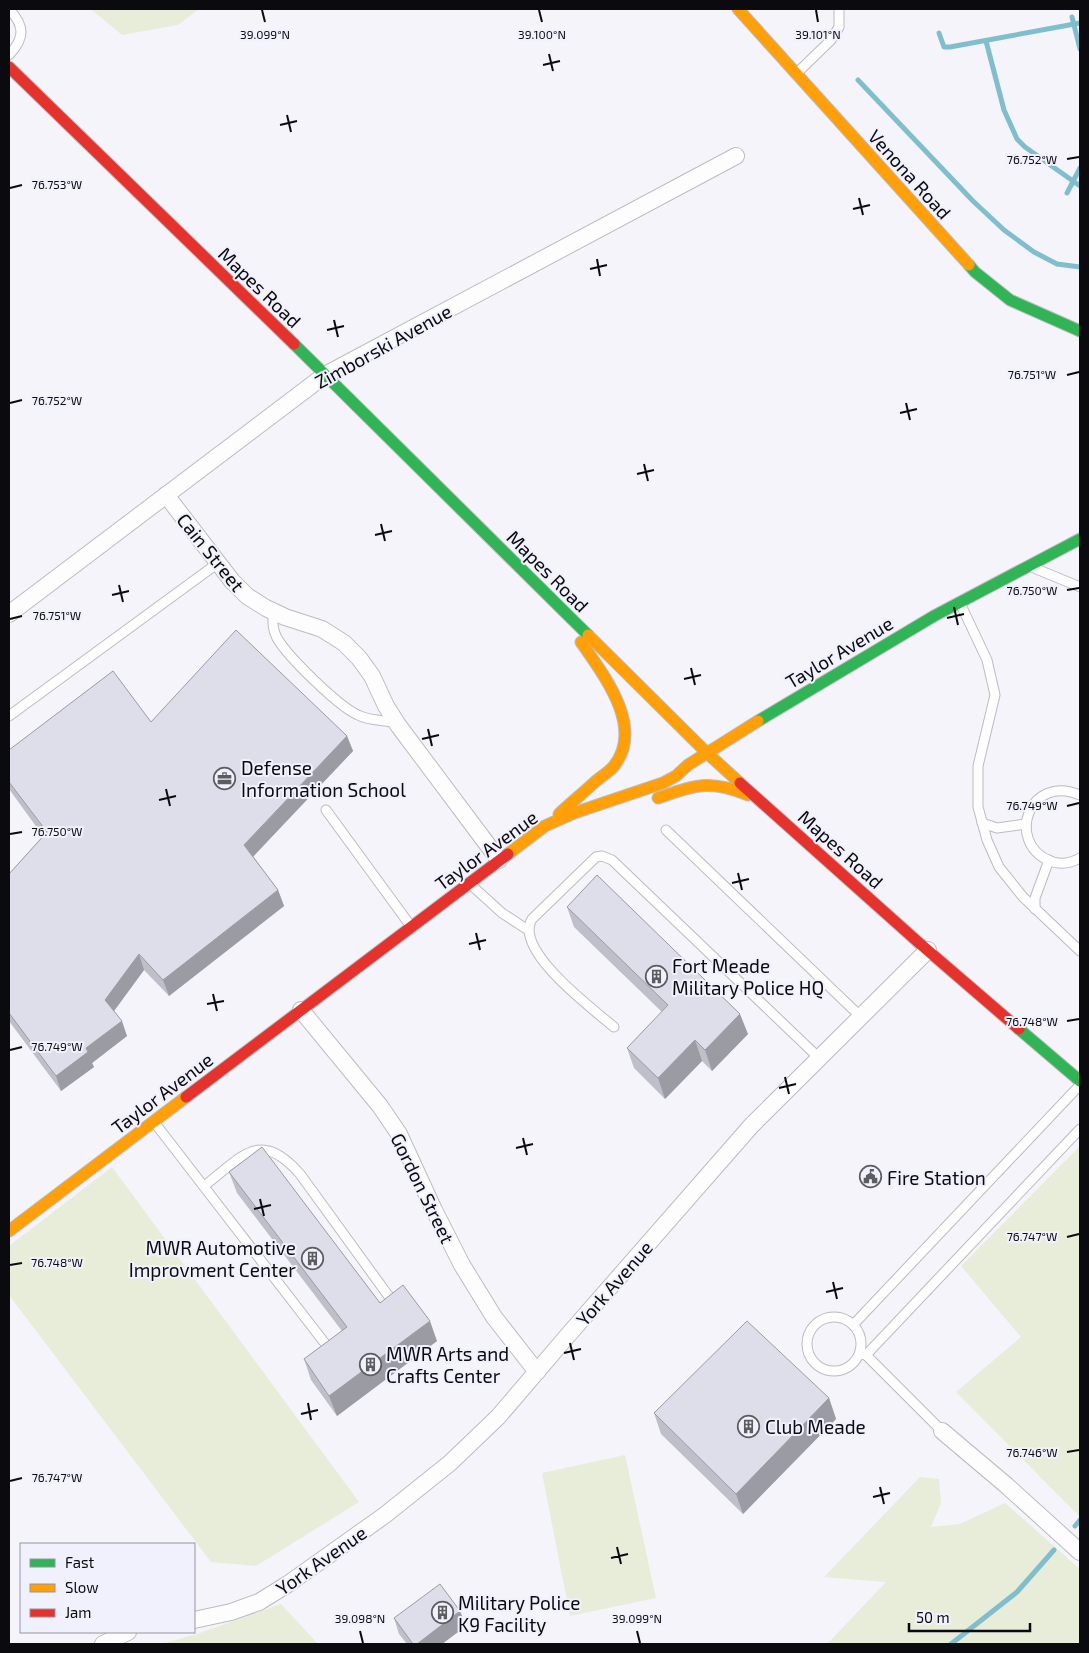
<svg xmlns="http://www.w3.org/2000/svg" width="1089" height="1653" font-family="'Exo 2',sans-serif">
	<rect width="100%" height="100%" fill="#f4f4fa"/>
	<g fill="#e8edd9">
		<path d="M 91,9 L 199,9 L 178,25 L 122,35 Z"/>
		<path d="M 1080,1146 L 1080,1517 L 956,1392 L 1021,1337 L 961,1266 Z"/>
		<path d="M 112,1167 L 359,1502 L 256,1566 L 211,1562 L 9,1295 L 9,1246 Z"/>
		<path d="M 625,1455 L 656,1598 L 570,1616 L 542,1473 Z"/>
		<path d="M 920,1477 L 939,1479 L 941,1503 L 931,1527 L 960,1524 L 1005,1503 L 1080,1569 L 1080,1644 L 827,1644 L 886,1582 L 824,1577 Z"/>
		<path d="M 281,1604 L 318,1644 L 161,1644 L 197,1634 Z"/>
	</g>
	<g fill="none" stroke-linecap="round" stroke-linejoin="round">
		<g stroke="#80bece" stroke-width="5">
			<path d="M 1072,17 L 1080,49"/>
			<path d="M 939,33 L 944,47 L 950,47 L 1080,23"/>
			<path d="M 986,41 L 1004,110 L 1017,139 L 1025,147 L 1080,186"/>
			<path d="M 858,80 L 973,201 L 1004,230 L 1034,252 L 1057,264 L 1080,267"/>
			<path d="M 1067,193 L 1080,168"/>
			<path d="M 1075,1526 L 1080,1520"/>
			<path d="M 951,1644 L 1017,1592 L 1054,1550"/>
		</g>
		<defs>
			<g id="lane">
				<path d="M 9,9 C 25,26 25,38 9,55"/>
				<path d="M 797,73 L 831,40 L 839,27 L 839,9"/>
				<path d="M 1034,568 L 1080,587"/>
				<path d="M 960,603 L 987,660 L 995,695 L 978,766 L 978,807 L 987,840 L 999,867 L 1023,897 L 1080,951"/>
				<path d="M 273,611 C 273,621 272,629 277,638 C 288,657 338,706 358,715 C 369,721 385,720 397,723"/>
				<path d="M 9,716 L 218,563"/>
				<path d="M 1080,795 C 1029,773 1005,842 1050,861 C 1060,865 1071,863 1080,858"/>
				<path d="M 326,810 L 410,925"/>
				<path d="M 982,823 L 997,828 L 1026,824"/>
				<path d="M 666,830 L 861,1017"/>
				<path d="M 470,884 L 502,913 L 528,930"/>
				<path d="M 1035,909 L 1035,898 L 1049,860"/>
				<path d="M 614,1027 C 593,1009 513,950 532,919 L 596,857 L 602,856 L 612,860 L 819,1058"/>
				<path d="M 154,1122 L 327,1346"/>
				<path d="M 204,1186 C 242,1157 260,1128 300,1174 L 390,1298"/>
				<circle cx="834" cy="1344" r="27"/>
				<path d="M 853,1325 L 1080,1085"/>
				<path d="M 861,1354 L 866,1355 L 942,1431"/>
				<path d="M 866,1355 L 1080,1129"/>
			</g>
			<g id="street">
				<path d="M 166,495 L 232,581 L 247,596 L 266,608 L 285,617 L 322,629 L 344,643 L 359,658 L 372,676 L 386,706 L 398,725 L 499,860"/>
				<path d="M 9,614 L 325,375 L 736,156"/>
				<path d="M 301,1010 L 380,1106 L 399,1134 L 434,1210 L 462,1265 L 494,1317 L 537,1372"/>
				<path d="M 942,1431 L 1006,1485 L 1080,1552"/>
				<path d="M 194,1620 L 231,1612 L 259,1602 L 288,1584 L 385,1515 L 450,1463 L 498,1417 L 569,1334 L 751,1126 L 928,950"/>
				<path d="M 103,1644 L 128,1632"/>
			</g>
			<g id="fast">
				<path d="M 969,265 L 975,272 L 1010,300 L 1080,331"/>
				<path d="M 294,344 L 588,635"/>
				<path d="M 758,721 L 934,616 L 1080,539"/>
				<path d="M 1019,1029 L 1080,1081"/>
			</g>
			<g id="slow">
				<path d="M 738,9 L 969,265"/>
				<path d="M 588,635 L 707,753 L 740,783"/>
				<path d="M 658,798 C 696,785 710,779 748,795"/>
				<path d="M 559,814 C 571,803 584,792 596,781 C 602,776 609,772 614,766 C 645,727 603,674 581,642"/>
				<path d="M 508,854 L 545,826 L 574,813 L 663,783 L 676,776 L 688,765 L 758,721"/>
				<path d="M 9,1231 L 186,1097"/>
			</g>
			<g id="jam">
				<path d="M 9,67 L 294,344"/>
				<path d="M 740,783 L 918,942 L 1019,1029"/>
				<path d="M 186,1097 L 508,854"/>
			</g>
		</defs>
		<use href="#lane" stroke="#bcbcc0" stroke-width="11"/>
		<use href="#street" stroke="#bcbcc0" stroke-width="18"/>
		<use href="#fast" stroke="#bcbcc0" stroke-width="13"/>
		<use href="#slow" stroke="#bcbcc0" stroke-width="13"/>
		<use href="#jam" stroke="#bcbcc0" stroke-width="13"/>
		<use href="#lane" stroke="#fdfdfe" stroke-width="9"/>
		<use href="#street" stroke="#fdfdfe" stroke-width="16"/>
		<use href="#fast" stroke="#30b455" stroke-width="11"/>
		<use href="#slow" stroke="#ff9f0a" stroke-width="11"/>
		<use href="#jam" stroke="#e5322d" stroke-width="11"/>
	</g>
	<g fill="#bfbfca">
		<path d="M 347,736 L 353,751 L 253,856 L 278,890 L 284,906 L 169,996 L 144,970 L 114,1011 L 127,1036 L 92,1063 L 94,1067 L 61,1091 L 9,1021 L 9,874 L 43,836 L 9,789 L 9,750 Z"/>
		<path d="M 567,907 L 748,1034 L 712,1071 L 702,1061 L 665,1099 L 634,1068 L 627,1048 L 662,1012 L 574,927 Z"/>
		<path d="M 229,1172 L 380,1303 L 437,1341 L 337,1416 L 311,1380 L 304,1359 L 342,1331 L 237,1193 Z"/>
		<path d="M 829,1398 L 836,1419 L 743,1514 L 661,1434 L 654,1413 Z"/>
		<path d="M 394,1618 L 466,1626 L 442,1644 L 407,1644 L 399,1634 Z"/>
	</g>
	<g fill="#9b9ba4">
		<path d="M 347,736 L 353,751 L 250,860 L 244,845 Z"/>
		<path d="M 278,890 L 284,906 L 169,996 L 163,980 Z"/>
		<path d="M 139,954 L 144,970 L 111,1015 L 105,1000 Z"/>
		<path d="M 740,1014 L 748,1034 L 712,1071 L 705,1050 Z"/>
		<path d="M 122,1021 L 127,1036 L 92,1063 L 94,1067 L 61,1091 L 56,1076 L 86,1048 Z"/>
		<path d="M 695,1040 L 702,1061 L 665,1099 L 658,1078 Z"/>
		<path d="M 430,1321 L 437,1341 L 337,1416 L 329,1396 Z"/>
		<path d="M 829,1398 L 836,1419 L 743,1514 L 736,1494 Z"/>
		<path d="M 460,1611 L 466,1626 L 442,1644 L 417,1644 Z"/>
	</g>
	<g fill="#dedeeb" stroke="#9b9ba4">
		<path d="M 236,630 L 347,736 L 244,845 L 278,890 L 163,980 L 139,954 L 105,1000 L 122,1021 L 86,1048 L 88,1052 L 56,1076 L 9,1013 L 9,874 L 47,832 L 9,782 L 9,750 L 113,671 L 151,722 Z"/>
		<path d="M 597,875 L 740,1014 L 705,1050 L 695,1040 L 658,1078 L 627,1048 L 668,1005 L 567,907 Z"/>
		<path d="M 262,1147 L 380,1303 L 403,1285 L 430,1321 L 329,1396 L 304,1359 L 347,1327 L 229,1172 Z"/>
		<path d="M 747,1321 L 829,1398 L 736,1494 L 654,1413 Z"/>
		<path d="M 440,1584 L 460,1611 L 417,1644 L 413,1644 L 394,1618 Z"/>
	</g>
	<path fill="none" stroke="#0b0b0f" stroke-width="2" d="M 262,10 L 265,22M 539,10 L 542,22M 816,10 L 818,22M 549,54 L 553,71M 543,65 L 560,61M 287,115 L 291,132M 280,125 L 297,121M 1067,159 L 1079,157M 10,188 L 22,185M 859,198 L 863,215M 853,209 L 870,205M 597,259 L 600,276M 590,269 L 607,265M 334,320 L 338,337M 327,330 L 344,326M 1067,375 L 1079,372M 10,403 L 22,400M 906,403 L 910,420M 900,413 L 917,409M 644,464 L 648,481M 637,474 L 654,470M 381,524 L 385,541M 375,535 L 392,531M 119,585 L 123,602M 1067,590 L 1079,588M 112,595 L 129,591M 954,607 L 958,625M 947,618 L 964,614M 10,619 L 22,616M 691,668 L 695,685M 684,679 L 701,675M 428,729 L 432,746M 422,739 L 439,735M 166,789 L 170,806M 159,800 L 176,796M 1067,806 L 1079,803M 10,834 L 22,832M 738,873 L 742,890M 732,883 L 749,879M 476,933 L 480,950M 469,944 L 486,940M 213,994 L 217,1011M 207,1004 L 224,1001M 1067,1021 L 1079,1019M 10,1050 L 22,1047M 785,1077 L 789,1094M 779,1088 L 796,1084M 523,1138 L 527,1155M 516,1148 L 533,1144M 260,1199 L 264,1216M 254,1209 L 271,1205M 1067,1237 L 1079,1234M 10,1265 L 22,1263M 833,1282 L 837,1299M 826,1292 L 843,1288M 570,1343 L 574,1360M 564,1353 L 581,1349M 308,1403 L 311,1420M 301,1414 L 318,1410M 1067,1452 L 1079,1450M 10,1481 L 22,1478M 880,1487 L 884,1504M 873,1497 L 890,1493M 617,1547 L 621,1564M 611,1558 L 628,1554M 360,1631 L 363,1643M 637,1631 L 640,1643"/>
	<defs>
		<symbol id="office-ring" viewBox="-11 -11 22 22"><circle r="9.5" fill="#f1f1fd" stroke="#5d5d61" stroke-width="1.5"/><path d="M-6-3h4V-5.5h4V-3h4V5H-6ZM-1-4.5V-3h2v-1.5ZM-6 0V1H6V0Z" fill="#5d5d61"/></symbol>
		<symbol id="building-ring" viewBox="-11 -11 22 22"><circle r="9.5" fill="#f1f1fd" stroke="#5d5d61" stroke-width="1.5"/><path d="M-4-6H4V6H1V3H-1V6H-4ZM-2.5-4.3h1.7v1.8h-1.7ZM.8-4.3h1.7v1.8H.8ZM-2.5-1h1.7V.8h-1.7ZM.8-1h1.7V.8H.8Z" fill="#5d5d61"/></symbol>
		<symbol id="civic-ring" viewBox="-11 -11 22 22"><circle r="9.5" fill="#f1f1fd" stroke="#5d5d61" stroke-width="1.5"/><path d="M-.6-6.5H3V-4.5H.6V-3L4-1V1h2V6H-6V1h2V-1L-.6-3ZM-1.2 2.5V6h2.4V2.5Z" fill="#5d5d61"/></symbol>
	</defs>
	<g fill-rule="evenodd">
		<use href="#office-ring" x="212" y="766" width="25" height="25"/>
		<use href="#building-ring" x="644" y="964" width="25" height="25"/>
		<use href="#civic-ring" x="858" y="1164" width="25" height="25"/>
		<use href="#building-ring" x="300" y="1246" width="25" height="25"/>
		<use href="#building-ring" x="358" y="1352" width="25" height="25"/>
		<use href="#building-ring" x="736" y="1414" width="25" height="25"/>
		<use href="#building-ring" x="430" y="1600" width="25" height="25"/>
	</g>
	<g text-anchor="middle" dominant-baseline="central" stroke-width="4" stroke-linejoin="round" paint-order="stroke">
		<g font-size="19" fill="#0b0b0f" stroke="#f1f1fd">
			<text transform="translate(910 174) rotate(48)">Venona Road</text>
			<text transform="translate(260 287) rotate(44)">Mapes Road</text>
			<text transform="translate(383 346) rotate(-29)">Zimborski Avenue</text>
			<text transform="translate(211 552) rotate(51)">Cain Street</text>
			<text transform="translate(548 571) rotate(45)">Mapes Road</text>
			<text transform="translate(839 652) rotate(-31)">Taylor Avenue</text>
			<text transform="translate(841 849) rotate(42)">Mapes Road</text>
			<text transform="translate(486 850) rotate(-36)">Taylor Avenue</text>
			<text transform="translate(162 1093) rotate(-37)">Taylor Avenue</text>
			<text transform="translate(423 1188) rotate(64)">Gordon Street</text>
			<text transform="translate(614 1283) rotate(-49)">York Avenue</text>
			<text transform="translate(321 1560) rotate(-35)">York Avenue</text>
		</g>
		<g font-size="19" fill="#0b0b0f" stroke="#f1f1fd" text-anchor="start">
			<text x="241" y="767">Defense<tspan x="241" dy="22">Information School</tspan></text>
			<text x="672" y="965">Fort Meade<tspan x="672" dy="22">Military Police HQ</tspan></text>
			<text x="887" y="1177">Fire Station</text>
			<text x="296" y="1247" text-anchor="end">MWR Automotive<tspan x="296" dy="22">Improvment Center</tspan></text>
			<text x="386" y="1353">MWR Arts and<tspan x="386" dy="22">Crafts Center</tspan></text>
			<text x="765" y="1426">Club Meade</text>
			<text x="458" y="1602">Military Police<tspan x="458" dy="22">K9 Facility</tspan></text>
		</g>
	</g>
	<g font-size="12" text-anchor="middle" fill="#0b0b0f" stroke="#f1f1fd" stroke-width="4" stroke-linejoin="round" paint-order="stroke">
		<text x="265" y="39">39.099°N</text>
		<text x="542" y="39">39.100°N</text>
		<text x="818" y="39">39.101°N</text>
		<text x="1032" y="164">76.752°W</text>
		<text x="57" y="189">76.753°W</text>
		<text x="1032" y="379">76.751°W</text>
		<text x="57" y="405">76.752°W</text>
		<text x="1032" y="595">76.750°W</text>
		<text x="57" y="620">76.751°W</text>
		<text x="1032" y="810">76.749°W</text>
		<text x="57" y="836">76.750°W</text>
		<text x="1032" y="1026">76.748°W</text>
		<text x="57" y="1051">76.749°W</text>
		<text x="1032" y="1241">76.747°W</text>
		<text x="57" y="1267">76.748°W</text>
		<text x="1032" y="1457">76.746°W</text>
		<text x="57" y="1482">76.747°W</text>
		<text x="360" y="1623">39.098°N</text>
		<text x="637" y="1623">39.099°N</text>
	</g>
	<rect width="1089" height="1653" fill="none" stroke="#0b0b0f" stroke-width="20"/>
	<rect x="20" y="1543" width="175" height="90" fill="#f1f1fd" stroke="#95959e"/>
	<rect x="30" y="1559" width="25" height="8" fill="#30b455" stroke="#95959e"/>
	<text x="65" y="1568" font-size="15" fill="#0b0b0f">Fast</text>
	<rect x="30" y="1584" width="25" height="8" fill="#ff9f0a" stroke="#95959e"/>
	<text x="65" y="1593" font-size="15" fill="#0b0b0f">Slow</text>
	<rect x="30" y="1609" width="25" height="8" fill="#e5322d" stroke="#95959e"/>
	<text x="65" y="1618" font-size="15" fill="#0b0b0f">Jam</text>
	<path d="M909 1623v8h121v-8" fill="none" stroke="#0b0b0f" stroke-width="2.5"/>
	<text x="916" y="1623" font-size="15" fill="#0b0b0f" stroke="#f1f1fd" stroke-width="4" paint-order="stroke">50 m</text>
</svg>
